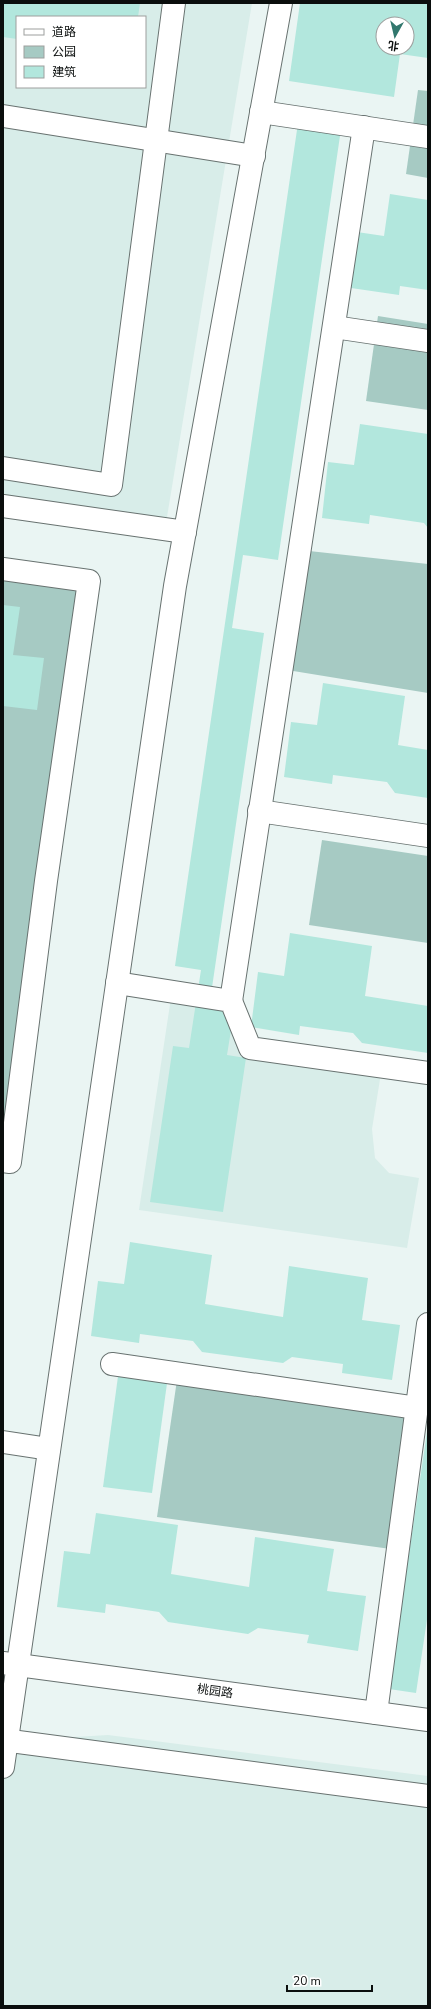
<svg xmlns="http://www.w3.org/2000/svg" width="431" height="2009" font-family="'Nunito Sans','Noto Sans SC',sans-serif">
	<rect width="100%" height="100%" fill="#eaf5f3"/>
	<g fill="#d8ede9" fill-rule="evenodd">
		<path d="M 3,3 L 252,3 L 165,529 L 3,506 ZM 17,17 L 145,17 L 145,87 L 17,87 Z"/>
		<path d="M 172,991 L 231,1001 L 250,1048 L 382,1067 L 372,1129 L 375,1158 L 389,1173 L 419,1178 L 407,1248 L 139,1210 Z"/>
		<path d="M 108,1735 L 428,1776 L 428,2006 L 3,2006 L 3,1769 L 7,1741 Z"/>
	</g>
	<g fill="#a6cac3">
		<path d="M 418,90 L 428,91 L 428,178 L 406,174 Z"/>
		<path d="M 378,316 L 428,324 L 428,410 L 366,401 Z"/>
		<path d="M 300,550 L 428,564 L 428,693 L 281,669 Z"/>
		<path d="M 3,569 L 89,581 L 3,1161 Z"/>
		<path d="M 322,840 L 428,856 L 428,943 L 309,925 Z"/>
		<path d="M 178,1373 L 417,1408 L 398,1550 L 157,1517 Z"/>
	</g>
	<g fill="#b2e7dd" fill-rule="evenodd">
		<path d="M 3,3 L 57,4 L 140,3 L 138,17 L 17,17 L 17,39 L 3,37 Z"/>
		<path d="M 300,3 L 428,3 L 428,58 L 400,54 L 394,97 L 289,81 ZM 383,24 L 407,24 L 407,48 L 383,48 Z"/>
		<path d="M 298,123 L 341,129 L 278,560 L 243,555 L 232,628 L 264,633 L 209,1008 L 234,1012 L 227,1055 L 246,1058 L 223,1212 L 150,1202 L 173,1046 L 189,1048 L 201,970 L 175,966 Z"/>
		<path d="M 390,194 L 428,200 L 428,290 L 400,286 L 399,295 L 351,288 L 357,232 L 384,236 Z"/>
		<path d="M 360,424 L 428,434 L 428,528 L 424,523 L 370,515 L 369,524 L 322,518 L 328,462 L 354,465 Z"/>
		<path d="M 3,605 L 20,607 L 13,655 L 44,658 L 37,710 L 3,706 Z"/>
		<path d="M 323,683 L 405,696 L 398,745 L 428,750 L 428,798 L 395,793 L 387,782 L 333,775 L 332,784 L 284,777 L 291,722 L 317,725 Z"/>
		<path d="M 290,933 L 372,946 L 365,996 L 428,1006 L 428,1053 L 362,1043 L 353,1033 L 300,1026 L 299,1035 L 251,1027 L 258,972 L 284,976 Z"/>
		<path d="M 130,1242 L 212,1255 L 205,1304 L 283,1317 L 289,1266 L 368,1278 L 362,1320 L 400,1325 L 392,1380 L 342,1373 L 343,1364 L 292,1357 L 283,1363 L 202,1352 L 193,1341 L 140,1334 L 139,1343 L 91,1336 L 98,1281 L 124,1284 Z"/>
		<path d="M 119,1369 L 168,1376 L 152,1493 L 103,1487 Z"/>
		<path d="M 427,1432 L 428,1613 L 416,1693 L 389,1689 Z"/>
		<path d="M 96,1513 L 178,1525 L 171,1574 L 249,1587 L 255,1537 L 334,1549 L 327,1591 L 366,1596 L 358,1651 L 307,1643 L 309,1635 L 258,1628 L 248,1634 L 168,1622 L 159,1612 L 106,1604 L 105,1613 L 57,1607 L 64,1551 L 90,1554 Z"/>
	</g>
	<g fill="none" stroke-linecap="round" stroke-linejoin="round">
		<defs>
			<g id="minor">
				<path d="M 261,112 L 428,137"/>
				<path d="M 3,116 L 254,156"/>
				<path d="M 334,327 L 428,341"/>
				<path d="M 3,468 L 111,485 L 174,3"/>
				<path d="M 3,506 L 185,532"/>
				<path d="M 3,569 L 89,581 L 46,881 L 10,1162 L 3,1161"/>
				<path d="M 259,811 L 428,836"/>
				<path d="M 117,983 L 231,1001 L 250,1048 L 428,1073"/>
				<path d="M 231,1001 L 364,127"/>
				<path d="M 112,1364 L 417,1408"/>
				<path d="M 3,1442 L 49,1449"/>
				<path d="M 376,1713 L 428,1324"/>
				<path d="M 3,1767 L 175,586 L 281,3"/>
			</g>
			<g id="major">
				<path d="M 3,1663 L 428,1720"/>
				<path d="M 3,1740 L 428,1796"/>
			</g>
		</defs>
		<use href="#minor" stroke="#687270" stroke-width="24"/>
		<use href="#major" stroke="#687270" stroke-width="24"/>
		<use href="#minor" stroke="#fff" stroke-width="22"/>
		<use href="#major" stroke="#fff" stroke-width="22"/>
	</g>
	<g text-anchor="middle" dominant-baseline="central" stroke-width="3.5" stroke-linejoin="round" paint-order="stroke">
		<g font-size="12" fill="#0a0e0d" stroke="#fff">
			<text transform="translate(215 1691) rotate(8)">桃园路</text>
		</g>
	</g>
	<rect width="431" height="2009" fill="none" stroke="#0a0e0d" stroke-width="8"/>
	<rect x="16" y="16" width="130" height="72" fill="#ffffff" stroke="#9d9f9e"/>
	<rect x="24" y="29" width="20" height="6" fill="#ffffff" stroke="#9d9f9e"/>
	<text x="52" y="36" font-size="12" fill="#0a0e0d">道路</text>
	<rect x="24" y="46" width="20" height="12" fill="#a6cac3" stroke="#9d9f9e"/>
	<text x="52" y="56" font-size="12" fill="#0a0e0d">公园</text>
	<rect x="24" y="66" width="20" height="12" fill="#b2e7dd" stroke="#9d9f9e"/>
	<text x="52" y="76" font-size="12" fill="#0a0e0d">建筑</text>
	<g transform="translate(395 36) rotate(188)"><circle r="19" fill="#ffffff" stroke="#9d9f9e"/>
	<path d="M0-3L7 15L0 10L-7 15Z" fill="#31776d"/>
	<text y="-6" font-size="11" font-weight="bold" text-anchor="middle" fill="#0a0e0d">北</text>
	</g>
	<path d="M287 1985v6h85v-6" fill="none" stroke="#0a0e0d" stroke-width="2"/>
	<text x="293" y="1985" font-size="12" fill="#0a0e0d" stroke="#ffffff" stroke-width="3" paint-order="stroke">20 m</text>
</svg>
